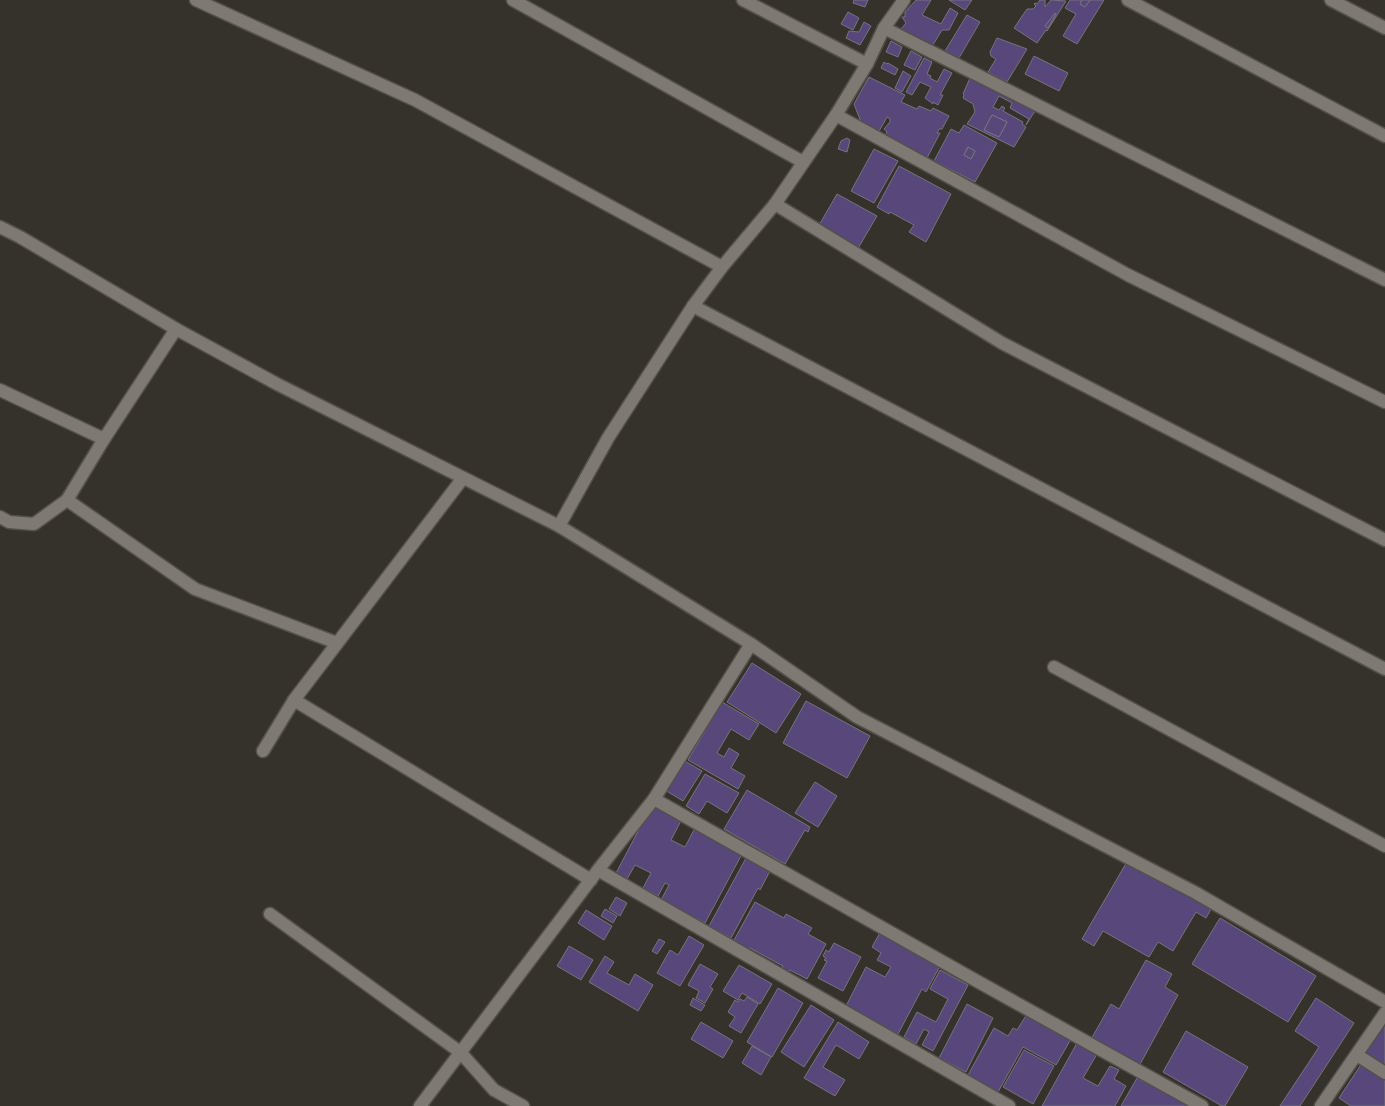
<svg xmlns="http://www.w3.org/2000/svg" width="1385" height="1106" font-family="'Archivo Narrow',sans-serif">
	<rect width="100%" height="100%" fill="#35312b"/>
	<g fill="#57477b" stroke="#76747c" fill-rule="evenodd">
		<path d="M 854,0 L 868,0 L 865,7 L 853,3 Z"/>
		<path d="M 916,0 L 931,0 L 922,15 L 941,24 L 950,8 L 958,13 L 949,30 L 942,30 L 931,48 L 901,29 L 906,23 L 902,17 L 905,17 L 905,12 Z"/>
		<path d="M 949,0 L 972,0 L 965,10 Z"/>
		<path d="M 1040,0 L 1045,0 L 1045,7 L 1051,0 L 1066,1 L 1047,31 L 1046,30 L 1037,43 L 1014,28 L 1027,9 L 1033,9 L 1036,6 L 1034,4 L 1035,3 L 1037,4 ZM 1055,13 L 1056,14 L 1048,28 L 1045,26 Z"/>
		<path d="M 1070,0 L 1082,0 L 1080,4 L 1085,7 L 1090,0 L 1104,0 L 1077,44 L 1063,36 L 1076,14 L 1065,8 Z"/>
		<path d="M 1082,0 L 1090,0 L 1085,7 L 1080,4 Z"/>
		<path d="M 848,12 L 859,18 L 853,30 L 841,24 Z"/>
		<path d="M 1055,13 L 1056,14 L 1048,28 L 1045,26 Z"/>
		<path d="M 967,15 L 980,22 L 959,58 L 945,51 Z"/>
		<path d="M 864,22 L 871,26 L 860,45 L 846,38 L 849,31 L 859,32 Z"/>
		<path d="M 997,38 L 1027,49 L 1007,82 L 988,72 L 996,59 L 991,56 L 990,52 Z"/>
		<path d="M 891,41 L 902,47 L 898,57 L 886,52 Z"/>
		<path d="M 911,51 L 922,57 L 915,70 L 904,65 Z"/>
		<path d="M 1034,56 L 1068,73 L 1059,91 L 1025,74 Z"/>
		<path d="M 924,58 L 932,62 L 927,74 L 931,76 L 930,78 L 937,82 L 944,69 L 952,73 L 940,95 L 943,95 L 938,105 L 933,102 L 933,104 L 925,98 L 931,87 L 920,82 L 912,95 L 906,92 Z"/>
		<path d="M 884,62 L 887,64 L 888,63 L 898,69 L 895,75 L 881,68 Z"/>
		<path d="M 903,71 L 911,76 L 902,92 L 895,88 Z"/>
		<path d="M 869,77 L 905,95 L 901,102 L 917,109 L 919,106 L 931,111 L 933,108 L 949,116 L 942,129 L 939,129 L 937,133 L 940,133 L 927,158 L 884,137 L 887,132 L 884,129 L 890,122 L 890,119 L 887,117 L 878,133 L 861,122 L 854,104 Z"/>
		<path d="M 970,78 L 1035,111 L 1026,125 L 1029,119 L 1010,108 L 1012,103 L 999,96 L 993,107 L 999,110 L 1002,106 L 1005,108 L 1003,111 L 1023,122 L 1022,124 L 1026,127 L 1014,147 L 967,124 L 975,112 L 973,104 L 963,98 L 964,95 L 963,94 ZM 992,115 L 1007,122 L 999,137 L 984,130 Z"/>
		<path d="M 992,115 L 1007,122 L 999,137 L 984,130 Z"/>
		<path d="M 964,125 L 997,143 L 975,182 L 934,161 L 951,129 L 959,133 ZM 968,147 L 975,151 L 971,159 L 964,155 Z"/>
		<path d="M 847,138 L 850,140 L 847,152 L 838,149 L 841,141 Z"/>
		<path d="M 968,147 L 975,151 L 971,159 L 964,155 Z"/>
		<path d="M 874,149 L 898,161 L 874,203 L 851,191 Z"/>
		<path d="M 899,166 L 951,194 L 926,242 L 909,232 L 914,225 L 890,212 L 889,214 L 877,207 Z"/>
		<path d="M 837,194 L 877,216 L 857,250 L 818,227 Z"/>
		<path d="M 752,663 L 801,694 L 776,733 L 727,702 Z"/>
		<path d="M 806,701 L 870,736 L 847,778 L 783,743 Z"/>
		<path d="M 722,702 L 759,724 L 749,740 L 731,729 L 717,753 L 724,757 L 729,748 L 739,754 L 731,768 L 745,776 L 738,789 L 688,760 Z"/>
		<path d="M 683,760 L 702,771 L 683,801 L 665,790 Z"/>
		<path d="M 705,774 L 739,793 L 727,813 L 707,801 L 699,814 L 686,806 Z"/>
		<path d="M 815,782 L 837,796 L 818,827 L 795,813 Z"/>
		<path d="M 747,790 L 810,827 L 808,832 L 805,830 L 785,864 L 724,829 Z"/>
		<path d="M 654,801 L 683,817 L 671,840 L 685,847 L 695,828 L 742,854 L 705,923 L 661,900 L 669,885 L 665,883 L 658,896 L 643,888 L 651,873 L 635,865 L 626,881 L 615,875 Z"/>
		<path d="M 746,858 L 770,871 L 760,890 L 758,888 L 731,938 L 709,926 Z"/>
		<path d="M 1128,860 L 1211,909 L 1206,918 L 1196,912 L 1173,951 L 1158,942 L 1149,957 L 1103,931 L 1094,946 L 1082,939 Z"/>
		<path d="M 616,897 L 627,903 L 620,916 L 609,909 Z"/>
		<path d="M 755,902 L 784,918 L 786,914 L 812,928 L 808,934 L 826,944 L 807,979 L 790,970 L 788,974 L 781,970 L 783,966 L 750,948 L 748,951 L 733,942 Z"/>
		<path d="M 605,909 L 617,916 L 613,923 L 601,916 Z"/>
		<path d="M 586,910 L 612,926 L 604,940 L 578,923 Z"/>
		<path d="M 1220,918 L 1316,976 L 1288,1022 L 1192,964 Z"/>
		<path d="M 881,931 L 941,964 L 926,992 L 922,989 L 898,1034 L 846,1006 L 866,967 L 885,977 L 891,967 L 877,960 L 881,953 L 872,947 Z"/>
		<path d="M 689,936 L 704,945 L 680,986 L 657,973 L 670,950 L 678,955 Z"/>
		<path d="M 659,939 L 665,942 L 657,954 L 652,951 Z"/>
		<path d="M 834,943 L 861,957 L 843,991 L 818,978 L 827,961 L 824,960 L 826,958 L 823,956 L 826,950 L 829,952 Z"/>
		<path d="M 569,946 L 593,960 L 581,980 L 557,966 Z"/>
		<path d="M 605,956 L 614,962 L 607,973 L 629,985 L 635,974 L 653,985 L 638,1011 L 589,982 Z"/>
		<path d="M 1146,960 L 1172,974 L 1165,987 L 1178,995 L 1138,1068 L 1090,1041 L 1111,1004 L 1119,1009 Z"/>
		<path d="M 700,964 L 718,974 L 710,987 L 713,989 L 705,1003 L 696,998 L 699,991 L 688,985 Z"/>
		<path d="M 739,965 L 772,984 L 760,1004 L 742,993 L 738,1000 L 723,991 Z"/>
		<path d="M 940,970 L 968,985 L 933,1051 L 922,1045 L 929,1032 L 924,1029 L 916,1044 L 904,1037 L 917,1012 L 936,1022 L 948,999 L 930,989 Z"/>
		<path d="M 778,988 L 803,1003 L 772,1057 L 747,1042 Z"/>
		<path d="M 747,997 L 758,1004 L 741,1033 L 729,1026 L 735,1017 L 728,1012 L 735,1000 L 738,1002 L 740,999 L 744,1001 Z"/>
		<path d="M 693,998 L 705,1005 L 701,1011 L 690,1005 Z"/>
		<path d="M 1316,998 L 1354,1023 L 1300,1106 L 1280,1106 L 1319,1047 L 1295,1031 Z"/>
		<path d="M 967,1004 L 993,1018 L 966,1072 L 939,1058 Z"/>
		<path d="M 811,1005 L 834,1020 L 804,1067 L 781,1052 Z"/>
		<path d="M 1027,1014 L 1071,1039 L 1056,1065 L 1023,1047 L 998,1092 L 968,1075 L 994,1028 L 1008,1036 L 1013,1028 L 1017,1030 Z"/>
		<path d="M 1385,1019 L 1385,1068 L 1362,1053 Z"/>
		<path d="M 701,1022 L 733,1041 L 723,1058 L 691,1039 Z"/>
		<path d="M 838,1022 L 869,1042 L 859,1059 L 836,1045 L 823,1067 L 845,1080 L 835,1096 L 804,1078 Z"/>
		<path d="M 1186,1031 L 1248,1067 L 1225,1106 L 1222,1106 L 1163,1072 Z"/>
		<path d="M 1077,1043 L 1097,1054 L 1083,1078 L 1098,1086 L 1110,1066 L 1119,1070 L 1114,1079 L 1126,1086 L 1115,1106 L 1042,1106 Z"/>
		<path d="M 752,1046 L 771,1057 L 761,1075 L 742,1063 Z"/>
		<path d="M 1024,1050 L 1054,1066 L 1033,1104 L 1003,1087 Z"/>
		<path d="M 1362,1063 L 1385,1078 L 1385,1106 L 1351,1106 L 1339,1098 Z"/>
		<path d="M 1137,1078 L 1189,1106 L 1121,1106 Z"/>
	</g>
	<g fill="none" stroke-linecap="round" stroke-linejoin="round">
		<defs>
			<g id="street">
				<path d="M 196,0 L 415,100 L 722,267"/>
				<path d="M 513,0 L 803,162"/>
				<path d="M 743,0 L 867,64"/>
				<path d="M 1128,0 L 1385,136"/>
				<path d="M 1331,0 L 1385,28"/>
				<path d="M 884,28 L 1385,280"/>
				<path d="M 836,115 L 1128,275 L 1385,402"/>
				<path d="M 775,204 L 1002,343 L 1385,540"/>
				<path d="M 0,227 L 20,237 L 176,329 L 277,384 L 559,526 L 751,644 L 857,717 L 1196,893 L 1385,1002"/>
				<path d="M 693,306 L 1385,669"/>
				<path d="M 0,390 L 104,439"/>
				<path d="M 67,500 L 195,589 L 337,643"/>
				<path d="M 0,517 L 9,522 L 34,524 L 67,500 L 104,439 L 176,329"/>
				<path d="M 559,526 L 608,438 L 693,306 L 722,267 L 775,204 L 836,115 L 867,64 L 884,28 L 904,0"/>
				<path d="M 1054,667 L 1385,846"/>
				<path d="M 294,700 L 591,880"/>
				<path d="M 263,751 L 294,700 L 463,478"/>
				<path d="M 654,799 L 975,980 L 1202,1106"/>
				<path d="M 598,870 L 1009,1106"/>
				<path d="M 270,914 L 460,1052 L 494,1090 L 523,1106"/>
				<path d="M 1357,1055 L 1385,1073"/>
				<path d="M 420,1106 L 598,870 L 654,799 L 751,644"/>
				<path d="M 1321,1106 L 1385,1013"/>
			</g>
		</defs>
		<use href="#street" stroke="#53514b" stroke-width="15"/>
		<use href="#street" stroke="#7e7a73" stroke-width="12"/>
	</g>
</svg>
